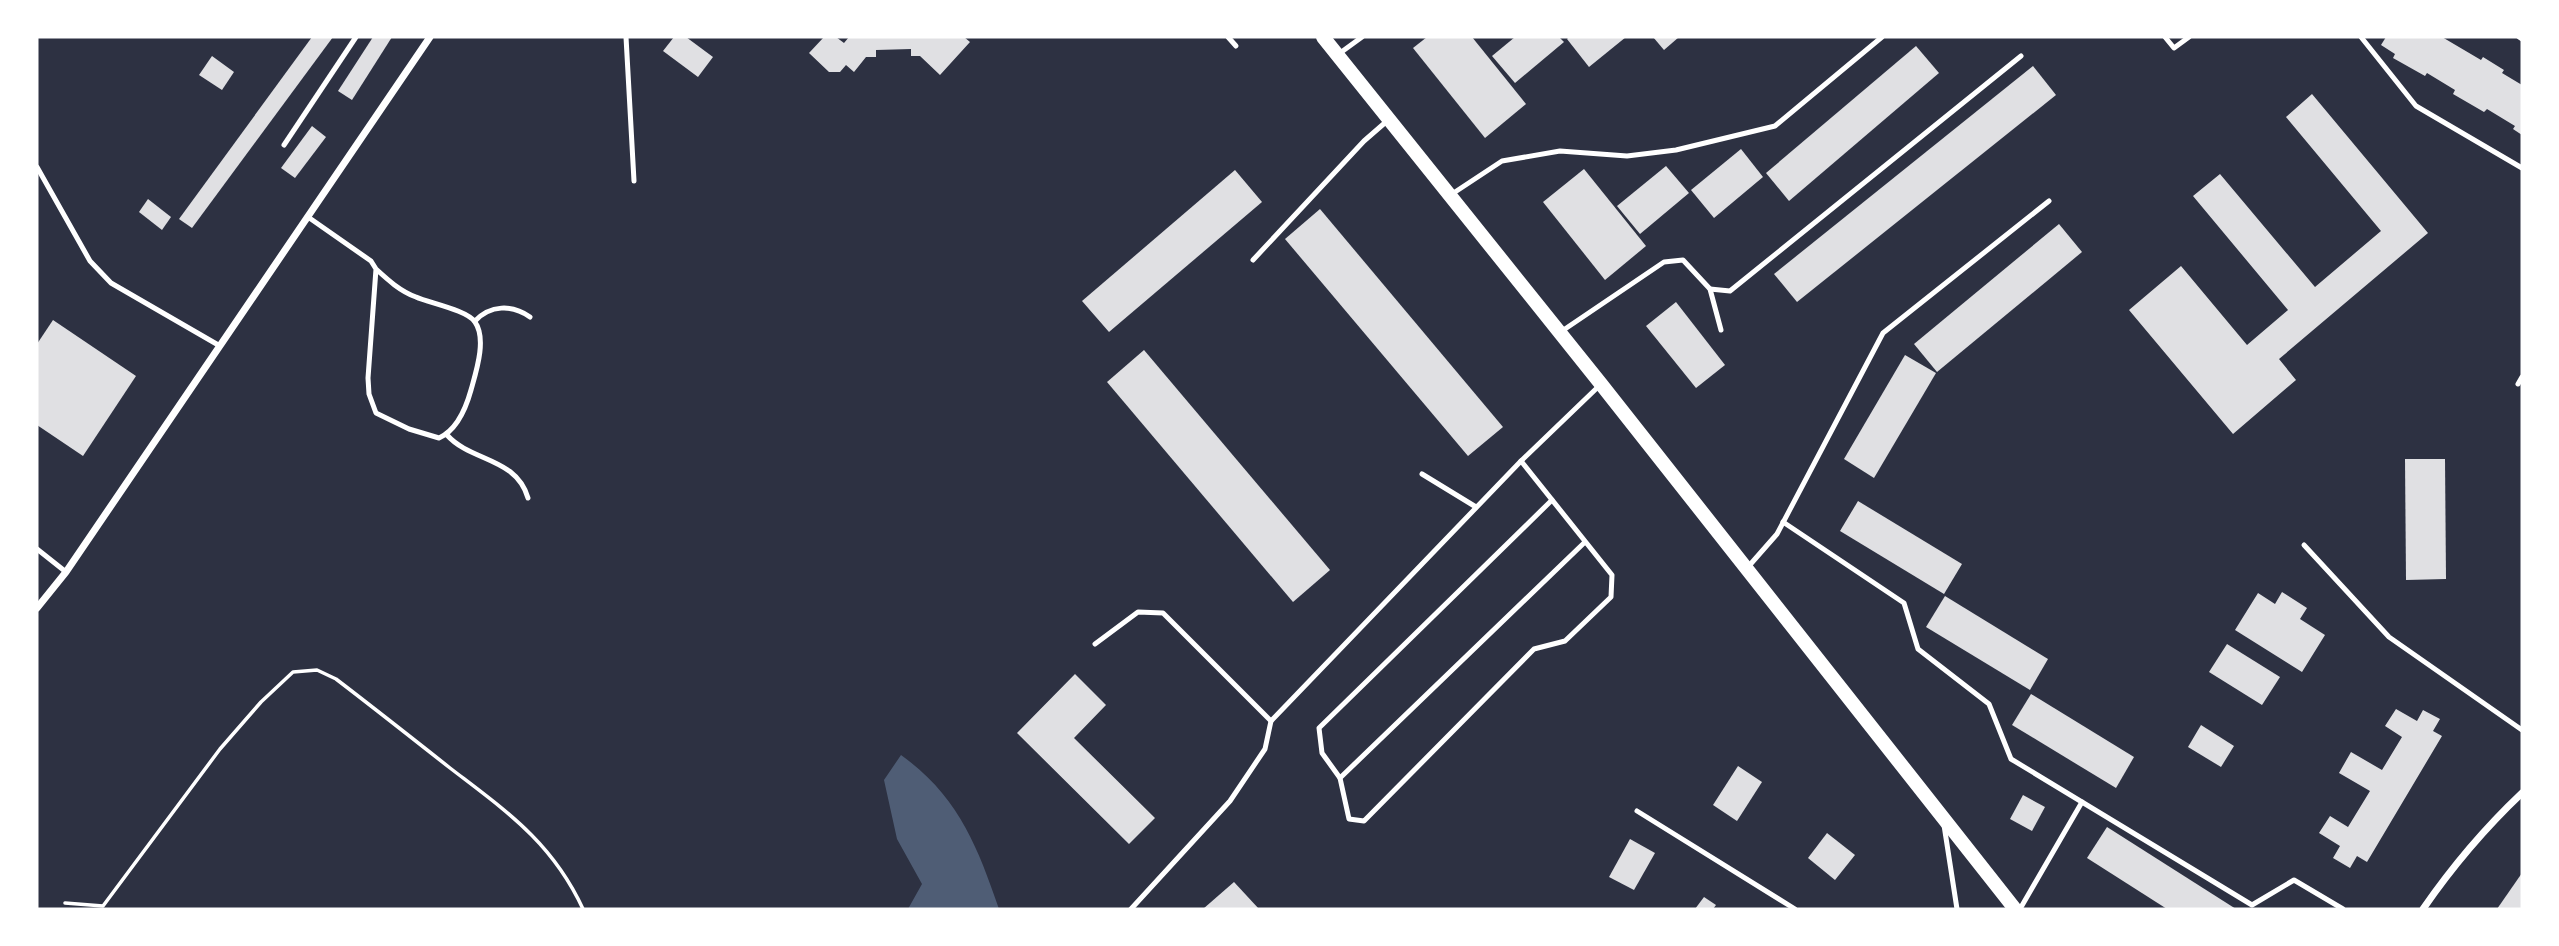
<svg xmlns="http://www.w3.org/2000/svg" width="2559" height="946" font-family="'Noto Sans',sans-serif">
	<rect width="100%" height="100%" fill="#2d3142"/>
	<path fill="#4f5d75" d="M 901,755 C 958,796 977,845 999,909 L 908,909 L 922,884 L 897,839 L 884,780 Z"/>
	<g fill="#e0e0e3">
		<path d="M 312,37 L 333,37 L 192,228 L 179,219 Z"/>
		<path d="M 373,37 L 392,37 L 352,100 L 338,91 Z"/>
		<path d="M 674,37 L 686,37 L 713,57 L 698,77 L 663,51 Z"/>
		<path d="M 824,37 L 836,37 L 844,43 L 849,37 L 964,37 L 970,42 L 940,75 L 920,56 L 911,56 L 911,49 L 876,50 L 876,57 L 866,57 L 854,72 L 846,65 L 840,72 L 829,72 L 809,53 Z"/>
		<path d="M 1427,37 L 1472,37 L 1526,104 L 1485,138 L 1413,48 Z"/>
		<path d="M 1515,37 L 1559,37 L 1564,42 L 1515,83 L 1492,56 Z"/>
		<path d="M 1569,37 L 1626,37 L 1589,67 L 1567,39 Z"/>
		<path d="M 1653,37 L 1679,37 L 1664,50 Z"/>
		<path d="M 2386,37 L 2442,37 L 2481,60 L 2483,57 L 2504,70 L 2502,73 L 2522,85 L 2522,135 L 2513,129 L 2515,126 L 2487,109 L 2484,112 L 2453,94 L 2455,90 L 2427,73 L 2425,76 L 2393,58 L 2395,54 L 2381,45 Z"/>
		<path d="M 1916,46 L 1939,73 L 1789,201 L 1766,173 Z"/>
		<path d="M 212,56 L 234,72 L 222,90 L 199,75 Z"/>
		<path d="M 2033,66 L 2056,95 L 1797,302 L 1774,274 Z"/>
		<path d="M 2312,94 L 2428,233 L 2279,359 L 2296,380 L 2233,434 L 2129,310 L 2181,266 L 2247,345 L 2288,310 L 2193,196 L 2220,174 L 2315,287 L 2381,231 L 2286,117 Z"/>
		<path d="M 312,126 L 326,137 L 295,178 L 281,168 Z"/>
		<path d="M 1741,149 L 1763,177 L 1714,218 L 1691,190 Z"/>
		<path d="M 1666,166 L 1689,193 L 1640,234 L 1617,206 Z"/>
		<path d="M 1584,169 L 1646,246 L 1605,280 L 1543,202 Z"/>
		<path d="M 1235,170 L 1262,202 L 1109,332 L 1082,301 Z"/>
		<path d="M 148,199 L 171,217 L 162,230 L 139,212 Z"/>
		<path d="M 1320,209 L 1503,427 L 1468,456 L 1285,239 Z"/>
		<path d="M 2059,224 L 2082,252 L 1937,372 L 1914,344 Z"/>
		<path d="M 1676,302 L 1725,365 L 1696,388 L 1646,326 Z"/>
		<path d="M 53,320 L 136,376 L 83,456 L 37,425 L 37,344 Z"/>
		<path d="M 1144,350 L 1330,570 L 1293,602 L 1107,382 Z"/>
		<path d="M 1905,355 L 1936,373 L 1874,478 L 1844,459 Z"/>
		<path d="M 2405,459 L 2445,459 L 2446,579 L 2406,580 Z"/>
		<path d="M 1858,501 L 1962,564 L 1944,594 L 1840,531 Z"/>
		<path d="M 2282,592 L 2307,608 L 2300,619 L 2325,635 L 2302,672 L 2235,630 L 2258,593 L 2275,604 Z"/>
		<path d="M 1945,596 L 2048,659 L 2030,690 L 1926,627 Z"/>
		<path d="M 2227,644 L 2280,677 L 2262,705 L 2209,672 Z"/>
		<path d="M 1075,674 L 1106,705 L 1074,738 L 1155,818 L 1129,844 L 1017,733 Z"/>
		<path d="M 2031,694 L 2134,757 L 2116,788 L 2012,725 Z"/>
		<path d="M 2396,709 L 2417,721 L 2423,710 L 2440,719 L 2433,731 L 2442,736 L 2367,862 L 2357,856 L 2350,868 L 2333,858 L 2340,846 L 2319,833 L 2330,816 L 2348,827 L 2370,791 L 2339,773 L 2351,752 L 2382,770 L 2402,737 L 2385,726 Z"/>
		<path d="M 2201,725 L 2234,746 L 2221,767 L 2188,747 Z"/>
		<path d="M 1738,766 L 1762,782 L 1737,821 L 1713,805 Z"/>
		<path d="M 2023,795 L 2045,807 L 2032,831 L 2010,819 Z"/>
		<path d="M 2107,827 L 2236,909 L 2167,909 L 2087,858 Z"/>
		<path d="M 1827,833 L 1855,855 L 1835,880 L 1808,858 Z"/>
		<path d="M 1630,839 L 1655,853 L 1634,890 L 1609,877 Z"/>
		<path d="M 2522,873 L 2522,909 L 2497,909 Z"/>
		<path d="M 1234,882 L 1259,909 L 1203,909 Z"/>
		<path d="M 1704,897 L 1716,905 L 1713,909 L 1695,909 Z"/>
	</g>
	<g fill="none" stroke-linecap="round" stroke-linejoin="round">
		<path stroke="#fff" stroke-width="3.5" d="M 65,903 L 103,906 L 220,749 L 261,702 L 293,672 L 317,670 L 336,679 C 374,708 412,738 450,768 C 506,811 552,842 583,909"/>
		<g stroke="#fff" stroke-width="5">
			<path d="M 626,37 L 634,181"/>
			<path d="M 1228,37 L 1236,46"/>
			<path d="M 2165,37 L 2174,48 L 2189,37"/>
			<path d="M 2361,37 L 2416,106 L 2522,168"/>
			<path d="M 2519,37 L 2522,39"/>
			<path d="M 1340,53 L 1362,37"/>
			<path d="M 284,145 L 356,37"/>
			<path d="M 37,167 L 90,261 L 111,283 L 220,346"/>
			<path d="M 1452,194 L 1502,161 L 1560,151 L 1627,156 L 1676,150 L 1775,126 L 1882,37"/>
			<path d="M 308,217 L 371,261 L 376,269 L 368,378 L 369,394 L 376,413 L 409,429 L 439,438 C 457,430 466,408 471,390 C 476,372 487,339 475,322 C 467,310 429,303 416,297 C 400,291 388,280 376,269"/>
			<path d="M 1253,260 L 1364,141 L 1387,121"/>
			<path d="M 1710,289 L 1730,291 L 2021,56"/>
			<path d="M 475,321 C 490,305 512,304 530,317"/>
			<path d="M 1562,331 L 1664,262 L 1683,260 L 1710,289 L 1721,330"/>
			<path d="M 2518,384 L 2522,377"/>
			<path d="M 447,435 C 471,462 516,457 528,498"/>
			<path d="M 1521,461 L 1612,575 L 1611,597 L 1565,641 L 1534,649 L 1364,821 L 1349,819 L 1340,778 L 1585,542"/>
			<path d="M 1422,474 L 1476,507"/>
			<path d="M 1783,522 L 1904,603 L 1918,649 L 1989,704 L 2011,759 L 2252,905 L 2294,880 L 2343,909"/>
			<path d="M 2304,545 L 2389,637 L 2522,730"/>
			<path d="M 37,549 L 66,572"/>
			<path d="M 1748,567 L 1777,534 L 1883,333 L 2049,201"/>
			<path d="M 1095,644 L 1138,612 L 1163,613 L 1271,721"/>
			<path d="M 1340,778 L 1322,753 L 1319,728 L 1552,500"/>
			<path d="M 1637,811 L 1795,909"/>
			<path d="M 1944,825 L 1957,909"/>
			<path d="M 1131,909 L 1230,801 L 1265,749 L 1271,721 L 1521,461 L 1599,386"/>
			<path d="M 2020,909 L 2082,802"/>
		</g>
		<g stroke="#fff" stroke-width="7">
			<path d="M 37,608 L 66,572 L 430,37"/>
			<path d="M 2423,909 C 2452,867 2485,828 2522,793"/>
		</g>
		<path stroke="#fff" stroke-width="14" d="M 1323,37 L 1601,384 L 2015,909"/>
	</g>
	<rect width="2559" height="946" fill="none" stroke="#ffffff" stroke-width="77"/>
</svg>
